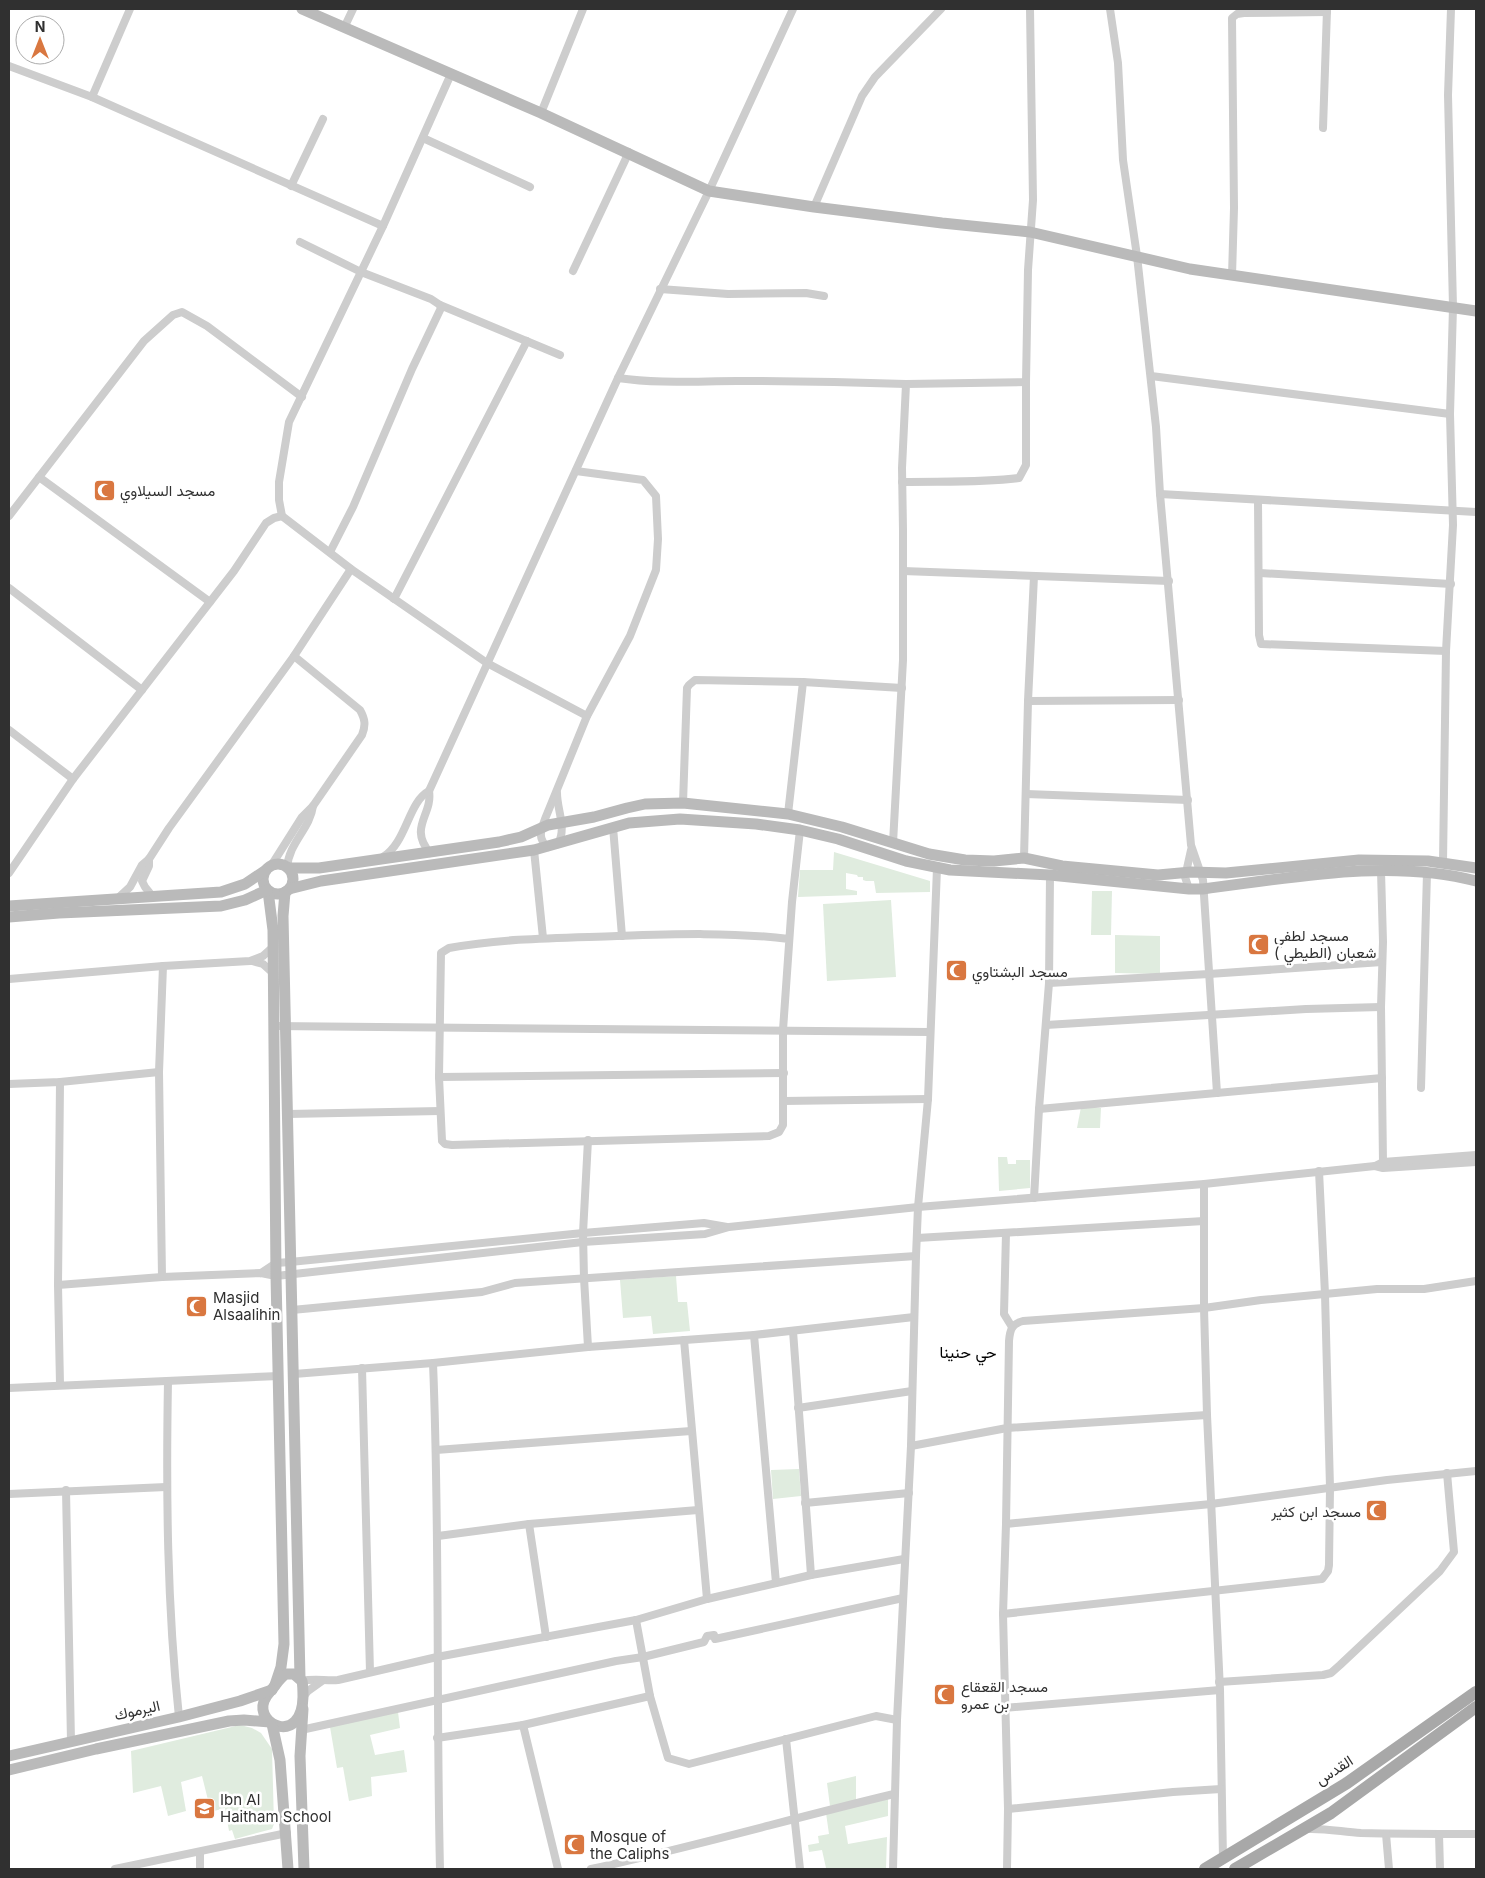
<svg xmlns="http://www.w3.org/2000/svg" width="1485" height="1878" font-family="Inter,Vazirmatn,sans-serif">
	<rect width="100%" height="100%" fill="#fff"/>
	<g fill="#e0ecdf">
		<path d="M 834,852 L 930,881 L 930,892 L 876,893 L 874,881 L 866,881 L 863,880 L 863,877 L 858,877 L 857,875 L 846,873 L 846,889 L 857,891 L 857,895 L 798,897 L 800,870 L 833,870 Z"/>
		<path d="M 1092,891 L 1112,891 L 1111,935 L 1091,935 Z"/>
		<path d="M 891,900 L 896,977 L 827,981 L 823,904 Z"/>
		<path d="M 1115,935 L 1160,936 L 1160,974 L 1115,973 Z"/>
		<path d="M 1081,1107 L 1101,1108 L 1100,1128 L 1077,1128 Z"/>
		<path d="M 998,1157 L 1007,1157 L 1008,1164 L 1016,1164 L 1016,1160 L 1030,1160 L 1030,1188 L 999,1191 Z"/>
		<path d="M 676,1276 L 678,1302 L 687,1302 L 690,1331 L 653,1334 L 651,1316 L 623,1318 L 620,1280 Z"/>
		<path d="M 799,1469 L 801,1496 L 773,1499 L 771,1470 Z"/>
		<path d="M 398,1712 L 400,1728 L 370,1735 L 375,1755 L 404,1750 L 407,1772 L 371,1777 L 372,1796 L 349,1801 L 343,1767 L 337,1768 L 330,1727 Z"/>
		<path d="M 240,1725 L 252,1728 L 261,1733 L 272,1749 L 274,1824 L 272,1829 L 235,1839 L 232,1830 L 229,1831 L 225,1808 L 207,1813 L 206,1810 L 210,1808 L 202,1776 L 181,1782 L 186,1811 L 168,1816 L 161,1786 L 133,1793 L 131,1751 Z"/>
		<path d="M 856,1776 L 856,1801 L 830,1806 L 827,1783 Z"/>
		<path d="M 888,1798 L 888,1816 L 845,1826 L 848,1844 L 887,1837 L 886,1869 L 823,1869 L 826,1868 L 822,1850 L 809,1852 L 808,1845 L 819,1843 L 818,1836 L 829,1834 L 826,1813 Z"/>
	</g>
	<g fill="none" stroke-linecap="round" stroke-linejoin="round">
		<g stroke="#cdcdcd" stroke-width="8">
			<path d="M 1110,9 L 1118,63 L 1123,160 L 1137,256 L 1156,427 L 1160,494 L 1191,845 L 1203,880 L 1217,1093"/>
			<path d="M 344,28 L 353,9"/>
			<path d="M 9,66 L 92,97 L 383,226"/>
			<path d="M 451,74 L 383,226 L 289,422 L 279,482 L 279,500 L 282,516 L 351,569 L 487,663 L 587,716"/>
			<path d="M 92,97 L 130,9"/>
			<path d="M 541,113 L 583,9"/>
			<path d="M 1323,128 L 1327,10"/>
			<path d="M 423,138 L 530,187"/>
			<path d="M 291,186 L 323,119"/>
			<path d="M 814,207 L 862,96 L 875,77 L 941,9"/>
			<path d="M 300,242 L 361,272 L 431,299 L 440,305 L 441,308 L 412,369 L 353,507 L 330,552"/>
			<path d="M 573,271 L 629,152"/>
			<path d="M 1232,276 L 1234,208 L 1232,18 L 1237,14 L 1244,13 L 1327,12"/>
			<path d="M 660,289 L 728,294 L 806,293 L 824,296"/>
			<path d="M 440,305 L 560,355"/>
			<path d="M 1151,376 L 1450,414"/>
			<path d="M 618,378 C 658,384 697,381 737,381 C 794,381 850,382 906,384"/>
			<path d="M 39,477 L 210,602"/>
			<path d="M 902,482 C 941,481 981,483 1019,478 L 1026,465 L 1026,382"/>
			<path d="M 1160,494 L 1476,512"/>
			<path d="M 1258,500 L 1259,635 L 1261,644 L 1446,651"/>
			<path d="M 9,516 L 144,341 L 173,315 L 182,312 L 207,326 L 302,397"/>
			<path d="M 903,571 L 1169,581"/>
			<path d="M 1260,573 L 1451,584"/>
			<path d="M 9,588 L 142,690"/>
			<path d="M 394,599 L 527,341"/>
			<path d="M 1028,701 L 1179,700"/>
			<path d="M 9,730 L 73,779"/>
			<path d="M 557,793 C 557,810 567,828 558,844"/>
			<path d="M 1026,794 L 1188,800"/>
			<path d="M 683,803 L 687,688 L 689,685 L 695,680 L 803,682 L 902,688"/>
			<path d="M 788,814 L 803,682"/>
			<path d="M 613,827 L 622,936"/>
			<path d="M 893,843 L 903,660 L 903,530 L 902,468 L 906,384 L 1026,382 L 1028,270 L 1033,200 L 1030,9"/>
			<path d="M 548,847 C 537,839 541,830 545,819 L 587,716 L 630,636 L 656,570 L 658,539 L 656,496 L 643,480 L 576,471"/>
			<path d="M 534,850 L 543,938"/>
			<path d="M 430,853 C 408,827 433,815 429,791 L 618,378 L 709,191 L 793,9"/>
			<path d="M 383,857 C 407,842 408,802 429,791"/>
			<path d="M 1024,858 L 1028,701 L 1034,576"/>
			<path d="M 149,859 L 149,866 L 142,881 L 145,887 L 153,897"/>
			<path d="M 1443,863 L 1446,651 L 1453,525 L 1450,414 L 1453,307 L 1448,95 L 1451,9"/>
			<path d="M 271,866 L 302,817 L 313,806 L 362,735 C 366,725 365,719 360,710 L 294,656"/>
			<path d="M 287,868 C 289,842 310,829 313,806"/>
			<path d="M 1381,871 L 1383,942 L 1381,1007 L 1383,1162"/>
			<path d="M 9,873 L 73,779 L 234,571 L 266,523 L 274,518 L 282,516"/>
			<path d="M 1189,889 L 1185,877 L 1191,850"/>
			<path d="M 117,899 L 130,887 L 142,865 L 149,859 L 169,828 L 294,656 L 351,569"/>
			<path d="M 789,939 C 732,932 675,934 617,936 C 561,938 504,938 449,948 L 441,953 L 439,1077 L 442,1141 L 445,1144 L 452,1145 L 769,1136 L 779,1132 L 783,1125 L 783,1030 L 792,902 L 800,830"/>
			<path d="M 252,961 L 263,964 L 273,973"/>
			<path d="M 9,979 L 163,966 L 250,961 L 263,956 L 273,947"/>
			<path d="M 1049,983 L 1209,974 L 1382,962"/>
			<path d="M 1046,1025 L 1306,1009 L 1381,1007"/>
			<path d="M 273,1026 L 930,1032"/>
			<path d="M 439,1077 L 784,1073"/>
			<path d="M 9,1084 L 60,1082 L 159,1072"/>
			<path d="M 1421,1088 L 1427,873"/>
			<path d="M 783,1101 L 928,1099"/>
			<path d="M 1039,1109 L 1382,1078"/>
			<path d="M 288,1114 L 440,1111"/>
			<path d="M 588,1140 L 583,1233 L 584,1278 L 588,1347"/>
			<path d="M 1375,1166 L 1383,1168 L 1476,1162"/>
			<path d="M 1204,1184 L 1204,1308 L 1207,1415 L 1220,1690 L 1223,1859"/>
			<path d="M 1034,1198 L 1039,1109 L 1049,983 L 1050,875"/>
			<path d="M 1006,1233 L 1004,1314 L 1012,1327"/>
			<path d="M 917,1238 L 1204,1221"/>
			<path d="M 261,1273 L 276,1263 L 290,1262 L 583,1233 L 704,1223 L 727,1227"/>
			<path d="M 162,1277 L 159,1072 L 163,966"/>
			<path d="M 58,1285 L 162,1277 L 261,1273 L 276,1276 L 583,1242 L 705,1234 L 729,1227 L 918,1207 L 1204,1184 L 1375,1166 L 1383,1162 L 1476,1155"/>
			<path d="M 292,1310 L 482,1292 L 515,1283 L 916,1256"/>
			<path d="M 793,1331 L 811,1575"/>
			<path d="M 754,1335 L 776,1583"/>
			<path d="M 684,1340 L 707,1599"/>
			<path d="M 433,1363 C 440,1532 436,1700 440,1869"/>
			<path d="M 362,1368 L 370,1672"/>
			<path d="M 294,1374 L 433,1363 L 588,1347 L 754,1335 L 914,1317"/>
			<path d="M 168,1381 C 166,1493 167,1605 179,1717"/>
			<path d="M 60,1385 L 58,1285 L 60,1082"/>
			<path d="M 9,1388 L 279,1376"/>
			<path d="M 798,1408 L 912,1391"/>
			<path d="M 911,1446 L 1007,1428 L 1207,1415"/>
			<path d="M 436,1450 L 691,1431"/>
			<path d="M 66,1490 L 71,1741"/>
			<path d="M 9,1494 L 166,1487"/>
			<path d="M 805,1503 L 909,1493"/>
			<path d="M 529,1524 L 546,1637"/>
			<path d="M 1006,1524 L 1211,1504 L 1387,1480 L 1476,1471"/>
			<path d="M 438,1536 L 529,1524 L 698,1510"/>
			<path d="M 1003,1614 L 1322,1579 L 1328,1571 L 1329,1565 L 1330,1488 L 1325,1294 L 1319,1171"/>
			<path d="M 636,1620 L 650,1696 L 668,1758 L 689,1764 L 876,1716 L 897,1720"/>
			<path d="M 302,1681 C 314,1678 326,1681 338,1680 L 437,1657 L 636,1620 L 707,1599 L 811,1575 L 904,1559"/>
			<path d="M 1219,1682 L 1323,1675 L 1331,1673 L 1340,1665 L 1440,1571 L 1454,1552 L 1447,1473"/>
			<path d="M 303,1697 L 308,1691 L 322,1681"/>
			<path d="M 1004,1708 L 1220,1690"/>
			<path d="M 523,1725 L 558,1869"/>
			<path d="M 301,1730 L 616,1661 L 643,1657 L 704,1642 L 707,1636 L 714,1635 L 715,1639 L 903,1598"/>
			<path d="M 437,1738 L 523,1725 L 650,1696"/>
			<path d="M 786,1739 L 800,1869"/>
			<path d="M 1008,1809 L 1173,1792 L 1221,1789"/>
			<path d="M 1307,1829 C 1325,1828 1343,1832 1361,1833 C 1399,1834 1438,1834 1476,1834"/>
			<path d="M 1386,1834 L 1389,1869"/>
			<path d="M 1439,1834 L 1440,1869"/>
			<path d="M 200,1852 L 200,1869"/>
			<path d="M 115,1869 L 287,1833"/>
			<path d="M 591,1869 C 693,1847 793,1818 894,1794"/>
			<path d="M 893,1869 L 897,1720 L 911,1446 L 916,1256 L 918,1207 L 928,1099 L 937,868"/>
			<path d="M 1007,1869 L 1008,1809 L 1003,1614 L 1006,1524 L 1009,1341 C 1010,1329 1012,1324 1023,1321 L 1204,1308 L 1261,1300 L 1377,1289 L 1424,1289 L 1476,1281"/>
		</g>
		<g stroke="#bababa" stroke-width="11">
			<path d="M 302,9 L 541,113 L 709,191 L 814,207 L 942,223 L 1030,232 L 1190,269 L 1476,311"/>
			<circle cx="278" cy="879" r="15"/>
			<path d="M 288,868 L 319,868 L 499,842 L 521,837 L 548,825 L 594,817 L 627,808 L 645,804 L 683,803 L 788,814 L 842,827 L 929,854 L 965,860 L 994,861 L 1024,858 L 1062,866 L 1158,875 L 1191,872 L 1226,873 L 1359,860 L 1428,861 L 1476,868"/>
			<path d="M 289,889 L 321,881 L 534,850 L 629,823 L 680,819 L 756,824 L 800,830 L 838,839 L 906,861 L 950,870 L 1050,875 L 1189,889 L 1203,889 C 1291,878 1389,858 1476,881"/>
			<path d="M 268,891 L 273,930 L 276,1276 L 284,1644 L 281,1667 L 275,1685"/>
			<path d="M 285,892 L 283,916 L 300,1678"/>
			<path d="M 9,906 L 221,892 L 245,884 L 266,870"/>
			<path d="M 9,917 L 59,913 L 221,906 L 245,900 L 267,890"/>
			<path d="M 286,1674 L 294,1674 L 302,1681 C 303,1686 303,1691 303,1697 C 302,1745 255,1726 264,1701 C 266,1695 269,1693 273,1688 C 277,1683 280,1678 286,1674 Z"/>
			<path d="M 303,1709 L 300,1756 L 304,1869"/>
			<path d="M 272,1724 L 280,1760 L 288,1869"/>
			<path d="M 9,1756 L 179,1717 L 240,1701 L 272,1690"/>
			<path d="M 9,1770 L 96,1749 L 229,1721 L 244,1720 L 270,1722"/>
		</g>
		<g stroke="#a8a8a8" stroke-width="12">
			<path d="M 1205,1869 L 1347,1783 L 1476,1692"/>
			<path d="M 1235,1869 L 1331,1813 L 1476,1707"/>
		</g>
	</g>
	<defs>
		<symbol id="mosque-square" viewBox="-11 -11 22 22"><rect x="-9" y="-9" width="18" height="18" rx="4" fill="#d97740" stroke="#fff"/><path d="M3.5-4.9A6 6 0 1 0 3.5 4.9A5 5 0 1 1 3.5-4.9Z" fill="#fff"/></symbol>
		<symbol id="school-square" viewBox="-11 -11 22 22"><rect x="-9" y="-9" width="18" height="18" rx="4" fill="#d97740" stroke="#fff"/><path d="M0-5L7-2L0 1L-7-2ZM-4 1L0 2.5L4 1V4Q0 6-4 4Z" fill="#fff"/></symbol>
	</defs>
	<g fill-rule="evenodd">
		<use href="#mosque-square" x="92" y="478" width="25" height="25"/>
		<use href="#mosque-square" x="1246" y="932" width="25" height="25"/>
		<use href="#mosque-square" x="944" y="958" width="25" height="25"/>
		<use href="#mosque-square" x="184" y="1294" width="25" height="25"/>
		<use href="#mosque-square" x="1364" y="1498" width="25" height="25"/>
		<use href="#mosque-square" x="932" y="1682" width="25" height="25"/>
		<use href="#school-square" x="192" y="1796" width="25" height="25"/>
		<use href="#mosque-square" x="562" y="1832" width="25" height="25"/>
	</g>
	<g text-anchor="middle" dominant-baseline="central" stroke-width="5" stroke-linejoin="round" paint-order="stroke">
		<g font-size="15" fill="#303030" stroke="#fff" text-anchor="start">
			<text x="120" y="490">مسجد السيلاوي</text>
			<text x="1274" y="935">مسجد لطفي<tspan x="1274" dy="17">شعبان (الطيطي )</tspan></text>
			<text x="972" y="971">مسجد البشتاوي</text>
			<text x="213" y="1297">Masjid<tspan x="213" dy="17">Alsaalihin</tspan></text>
			<text x="1361" y="1511" text-anchor="end">مسجد ابن كثير</text>
			<text x="961" y="1686">مسجد القعقاع<tspan x="961" dy="17">بن عمرو</tspan></text>
			<text x="220" y="1799">Ibn Al<tspan x="220" dy="17">Haitham School</tspan></text>
			<text x="590" y="1836">Mosque of<tspan x="590" dy="17">the Caliphs</tspan></text>
		</g>
		<g font-size="15" fill="#303030" stroke="#fff">
			<text transform="translate(137 1710) rotate(-13)">اليرموك</text>
			<text transform="translate(1334 1770) rotate(-33)">القدس</text>
		</g>
		<g font-size="16" fill="#000" stroke="#fff">
			<text x="968" y="1352">حي حنينا</text>
		</g>
	</g>
	<rect width="1485" height="1878" fill="none" stroke="#303030" stroke-width="20"/>
	<g transform="translate(40 40)"><circle r="24" fill="#ffffff" stroke="#acacac"/>
	<path d="M0-4L9 19L0 12L-9 19Z" fill="#d97740"/>
	<text y="-8" font-size="14" font-weight="bold" text-anchor="middle" fill="#303030">N</text>
	</g>
</svg>
